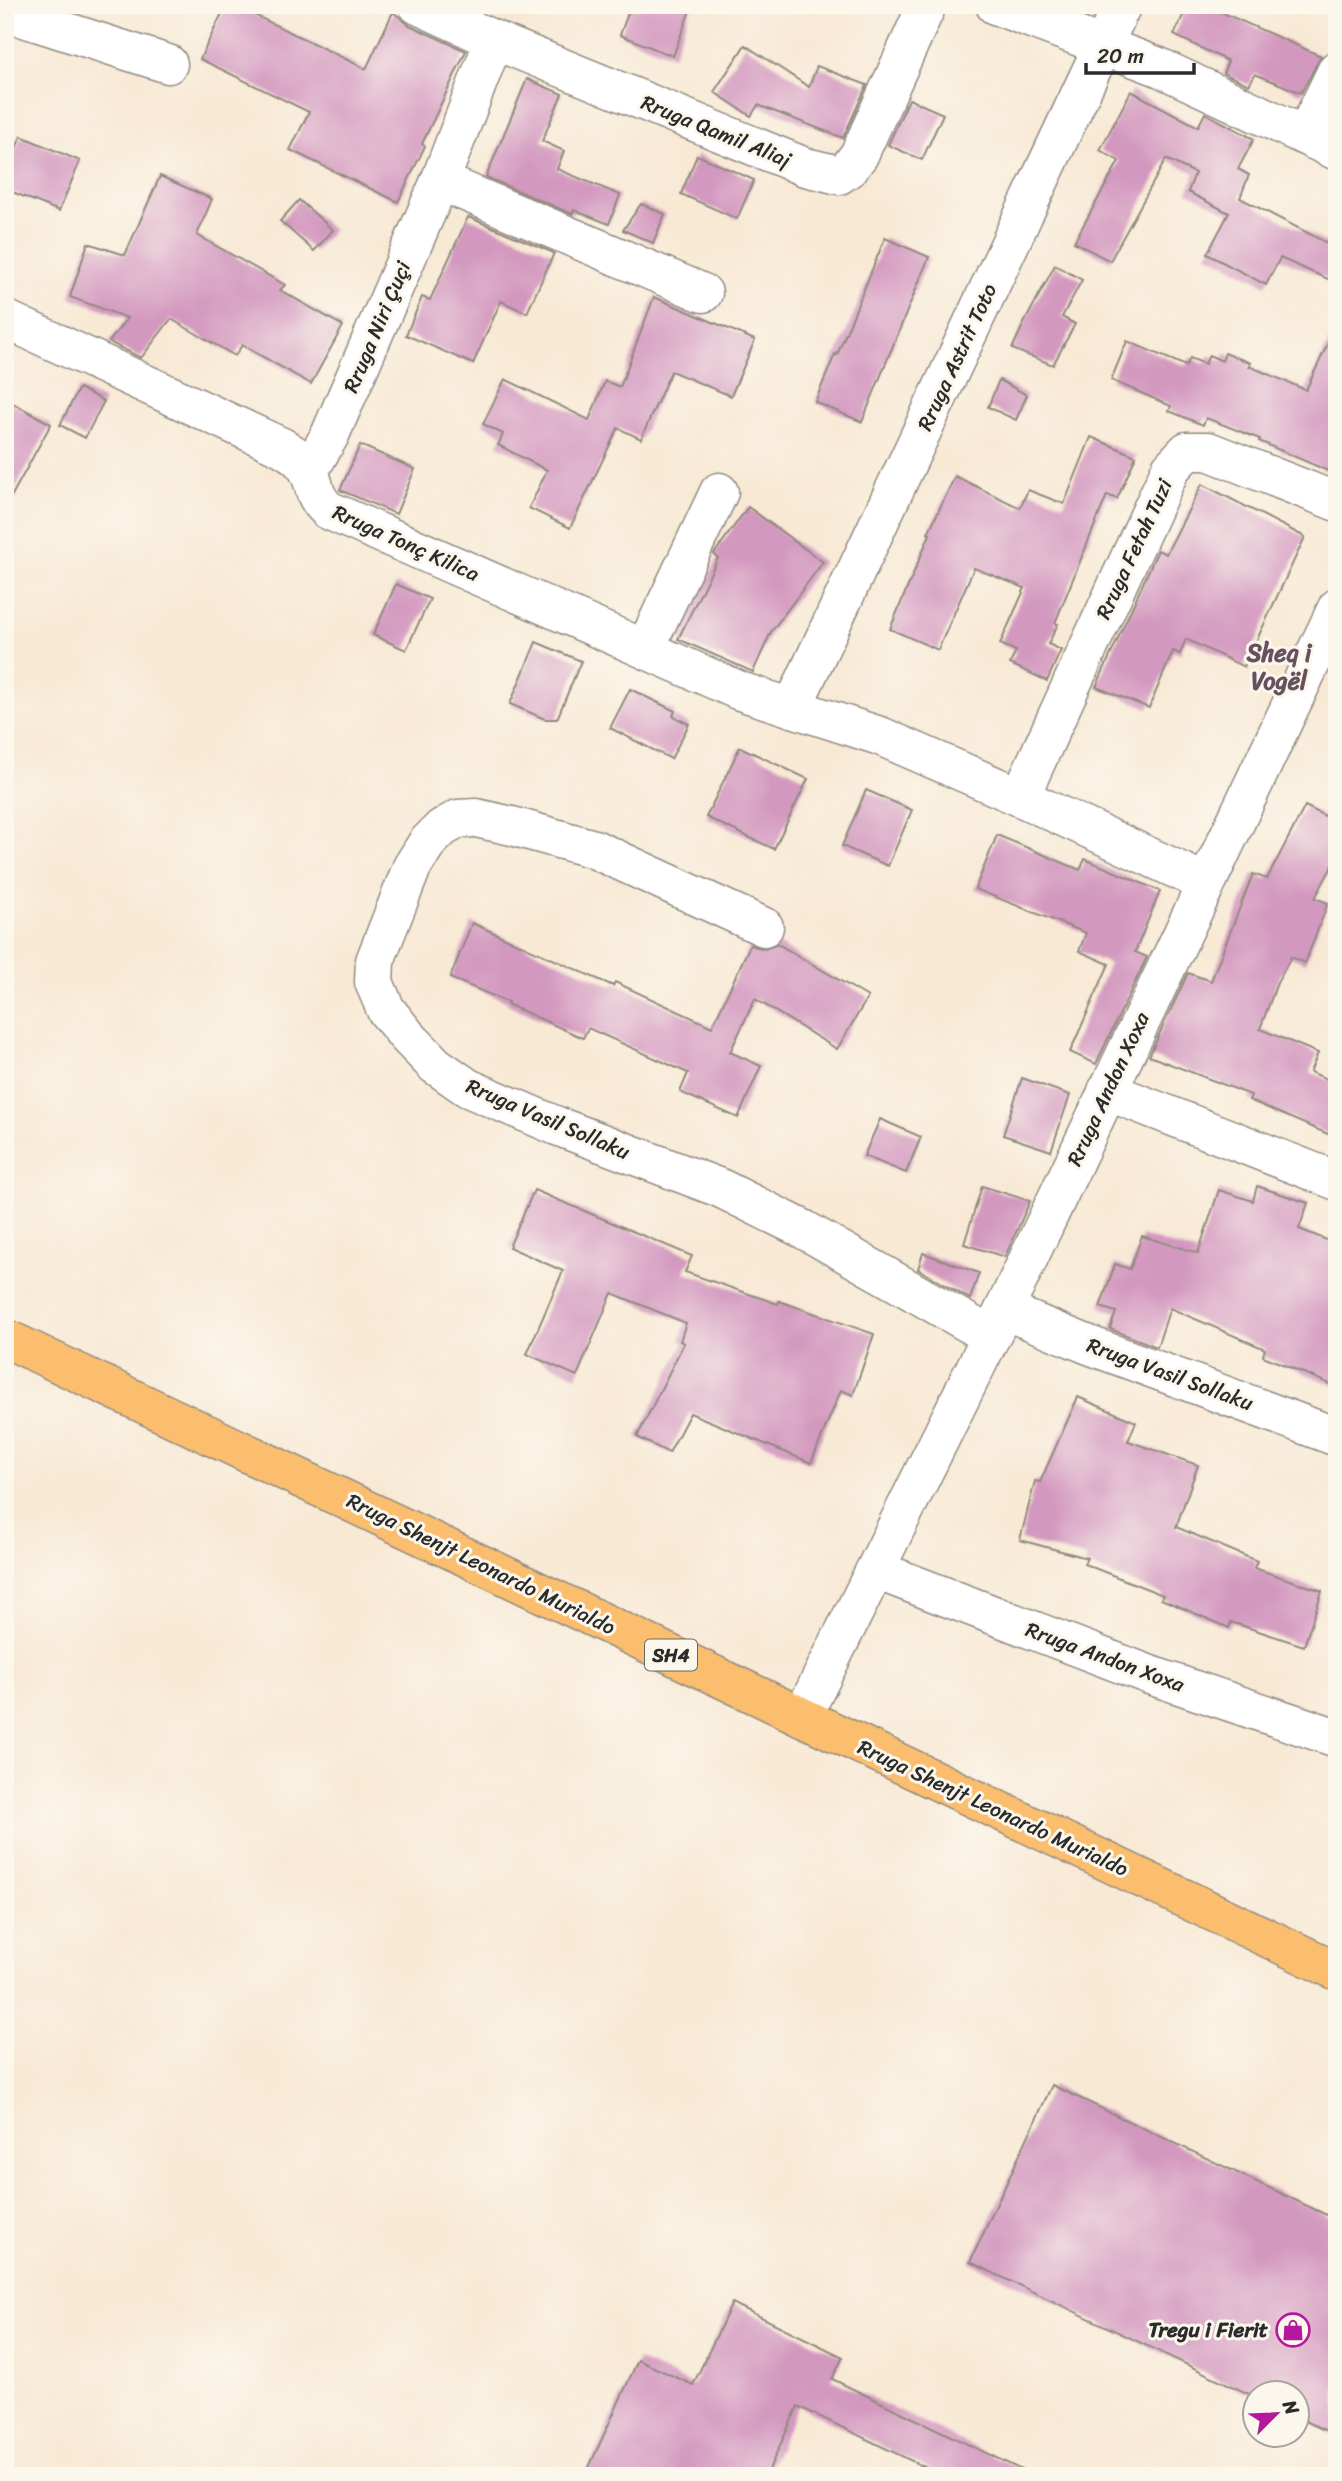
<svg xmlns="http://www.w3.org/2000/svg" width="1342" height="2481" font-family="Sriracha,sans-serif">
	<rect width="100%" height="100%" fill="#fbf7ec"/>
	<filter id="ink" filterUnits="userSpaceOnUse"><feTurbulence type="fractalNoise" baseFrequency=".0143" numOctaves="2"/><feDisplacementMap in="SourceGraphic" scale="14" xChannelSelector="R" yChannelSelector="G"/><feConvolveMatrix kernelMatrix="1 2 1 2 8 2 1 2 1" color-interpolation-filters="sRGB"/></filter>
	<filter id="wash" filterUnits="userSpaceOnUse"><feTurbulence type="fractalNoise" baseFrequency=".00686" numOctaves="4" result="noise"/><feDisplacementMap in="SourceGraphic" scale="28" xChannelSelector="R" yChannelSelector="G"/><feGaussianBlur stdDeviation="1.57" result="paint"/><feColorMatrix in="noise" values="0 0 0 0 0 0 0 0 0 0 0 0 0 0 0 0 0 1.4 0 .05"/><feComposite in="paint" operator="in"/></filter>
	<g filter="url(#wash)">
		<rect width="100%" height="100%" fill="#f8e9d5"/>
		<g id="blocks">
			<g fill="#d398bf">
				<path d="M 226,5 L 234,5 L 366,69 L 393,12 L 409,25 L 466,51 L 422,144 L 425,146 L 398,202 L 290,150 L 309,112 L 200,59 Z"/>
				<path d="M 631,5 L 692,5 L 673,56 L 620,35 Z"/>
				<path d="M 1188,5 L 1205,5 L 1321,56 L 1301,93 L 1255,74 L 1249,85 L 1223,73 L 1228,61 L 1174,35 Z"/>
				<path d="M 745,45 L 809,87 L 817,66 L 867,85 L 843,138 L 758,105 L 751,116 L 714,92 Z"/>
				<path d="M 527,79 L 562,94 L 542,141 L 564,151 L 557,169 L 620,195 L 609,224 L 574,210 L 572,214 L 486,177 Z"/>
				<path d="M 1131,91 L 1198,127 L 1205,113 L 1254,139 L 1238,169 L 1249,175 L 1240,198 L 1337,248 L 1337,283 L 1280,258 L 1266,285 L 1207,254 L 1229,213 L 1188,192 L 1195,173 L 1166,159 L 1110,261 L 1074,242 L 1119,161 L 1100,150 Z"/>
				<path d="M 909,99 L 943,114 L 922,160 L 888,145 Z"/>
				<path d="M 21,136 L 80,161 L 59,211 L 5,189 L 5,174 Z"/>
				<path d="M 697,155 L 754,180 L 737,219 L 681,194 Z"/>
				<path d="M 160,176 L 212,199 L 197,235 L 285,285 L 280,290 L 343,326 L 311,384 L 242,345 L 235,356 L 171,319 L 141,358 L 109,342 L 127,318 L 70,297 L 88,243 L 125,255 Z"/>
				<path d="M 299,200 L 333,230 L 314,251 L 280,221 Z"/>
				<path d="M 641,204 L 665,214 L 653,243 L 623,230 Z"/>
				<path d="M 468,217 L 554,253 L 527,313 L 501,301 L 473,364 L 406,335 L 422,297 L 430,300 Z"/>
				<path d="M 885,238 L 929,257 L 862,422 L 815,402 L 835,354 L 837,355 Z"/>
				<path d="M 1055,265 L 1082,280 L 1062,317 L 1075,324 L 1053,365 L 1012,349 L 1023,325 Z"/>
				<path d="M 654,297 L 755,340 L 731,396 L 671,371 L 641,439 L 618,428 L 570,528 L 529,508 L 547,470 L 498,445 L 503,434 L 483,424 L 505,379 L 589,420 L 605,381 L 620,387 Z"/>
				<path d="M 1337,324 L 1337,475 L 1259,441 L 1260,439 L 1206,418 L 1203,425 L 1169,411 L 1171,406 L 1111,380 L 1127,341 L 1186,366 L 1190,358 L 1205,364 L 1209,355 L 1222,361 L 1225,353 L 1251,363 L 1249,366 L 1306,390 Z"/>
				<path d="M 999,380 L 1027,395 L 1016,420 L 988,407 Z"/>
				<path d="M 79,388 L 104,401 L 85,438 L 60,425 Z"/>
				<path d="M 5,399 L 51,424 L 5,508 Z"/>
				<path d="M 1091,437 L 1136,456 L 1117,499 L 1107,495 L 1055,623 L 1058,624 L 1048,644 L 1061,650 L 1047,681 L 1010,664 L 1016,651 L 1000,644 L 1025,588 L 974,568 L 938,650 L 890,629 L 930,534 L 928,533 L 955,476 L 1020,508 L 1028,490 L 1064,504 Z"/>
				<path d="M 360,445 L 415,469 L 396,514 L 340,490 Z"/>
				<path d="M 1202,484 L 1305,537 L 1244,667 L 1186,639 L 1180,654 L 1173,651 L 1149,708 L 1096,687 L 1158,550 L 1166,554 Z"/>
				<path d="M 748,507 L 823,562 L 771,632 L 753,672 L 678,639 L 718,558 L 714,554 L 716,551 Z"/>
				<path d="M 396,584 L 430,599 L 406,650 L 373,635 Z"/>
				<path d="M 536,642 L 581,661 L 557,719 L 545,719 L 510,704 Z"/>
				<path d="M 630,689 L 675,711 L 673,716 L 689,724 L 671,759 L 610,728 Z"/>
				<path d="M 740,747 L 808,779 L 774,849 L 706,817 Z"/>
				<path d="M 866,790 L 912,810 L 888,866 L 842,846 Z"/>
				<path d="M 1305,806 L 1337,822 L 1337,857 L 1315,898 L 1328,903 L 1305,963 L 1291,957 L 1277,983 L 1260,1029 L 1318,1053 L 1310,1072 L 1337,1083 L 1337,1138 L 1249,1100 L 1251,1095 L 1149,1056 L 1188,973 L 1211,981 L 1253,874 L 1267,879 Z"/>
				<path d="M 997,835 L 1080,870 L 1085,859 L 1160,891 L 1135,952 L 1147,957 L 1096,1064 L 1070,1052 L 1109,964 L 1079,951 L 1086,933 L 975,889 Z"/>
				<path d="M 472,923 L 613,986 L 615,982 L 712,1027 L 750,945 L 765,949 L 777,944 L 781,946 L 868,997 L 837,1049 L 755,999 L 730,1052 L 761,1066 L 738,1118 L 680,1092 L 688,1073 L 588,1028 L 583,1038 L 507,1004 L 508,1002 L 450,978 Z"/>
				<path d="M 1022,1078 L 1070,1095 L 1051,1151 L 1003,1135 Z"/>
				<path d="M 880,1119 L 921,1137 L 906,1173 L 864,1156 Z"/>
				<path d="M 982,1186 L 1030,1201 L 1005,1257 L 964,1244 Z"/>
				<path d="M 1257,1186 L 1308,1203 L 1299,1229 L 1337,1244 L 1337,1387 L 1263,1356 L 1265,1349 L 1170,1308 L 1157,1347 L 1110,1329 L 1116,1312 L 1100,1307 L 1115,1264 L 1130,1269 L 1142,1236 L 1198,1253 L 1219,1190 L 1253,1201 Z"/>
				<path d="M 534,1190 L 692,1256 L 685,1272 L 778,1304 L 779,1301 L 874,1334 L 853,1395 L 841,1390 L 811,1463 L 690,1413 L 669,1453 L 637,1437 L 684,1343 L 680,1341 L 686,1323 L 612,1293 L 577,1376 L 527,1354 L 563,1271 L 509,1247 Z"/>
				<path d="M 923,1253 L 979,1273 L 970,1299 L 918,1269 Z"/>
				<path d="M 1078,1397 L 1136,1422 L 1128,1441 L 1198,1465 L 1176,1527 L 1257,1561 L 1254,1568 L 1322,1591 L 1304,1646 L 1231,1622 L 1229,1628 L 1161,1599 L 1163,1595 L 1084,1564 L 1087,1558 L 1020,1540 L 1035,1481 L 1040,1482 Z"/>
				<path d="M 1052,2085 L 1337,2220 L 1337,2436 L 1297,2417 L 1297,2393 L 1255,2393 L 1255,2397 L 970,2262 Z"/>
				<path d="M 732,2303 L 843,2357 L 832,2379 L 1034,2476 L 943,2476 L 798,2406 L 766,2476 L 585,2476 L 638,2360 L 693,2385 Z"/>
			</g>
		</g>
	</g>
	<g filter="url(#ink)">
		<use href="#blocks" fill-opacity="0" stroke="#928a80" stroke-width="2"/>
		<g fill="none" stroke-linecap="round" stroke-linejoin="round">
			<defs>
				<g id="minor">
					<path d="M 418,5 L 494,40 L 805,167 L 839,175 L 849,168 L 859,155 L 927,5"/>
					<path d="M 995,5 L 1159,67 L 1337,151"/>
					<path d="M 5,12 L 168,64"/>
					<path d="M 1305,136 L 1337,70"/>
					<path d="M 440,181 L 703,293"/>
					<path d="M 5,319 L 282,447 C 292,453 302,459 308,470 C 317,487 311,494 328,510 L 740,691 L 880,736 L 1020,797 L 1206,883"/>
					<path d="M 309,471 L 330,435 L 440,181 L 494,40"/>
					<path d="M 645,649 L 719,492"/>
					<path d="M 792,708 L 1122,5"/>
					<path d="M 1020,797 L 1171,468 L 1187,451 L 1208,451 L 1337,502"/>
					<path d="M 764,927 L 594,849 L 512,826 L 476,818 L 458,819 L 442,828 L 427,843 L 412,867 L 375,961 L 374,982 L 386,1010 L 407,1036 L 435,1065 L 468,1088 L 557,1126 L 720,1188 L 803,1229 L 991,1336"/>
					<path d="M 1107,1091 L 1337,1181"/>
					<path d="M 1004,1310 L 1089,1345 L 1337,1437"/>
					<path d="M 876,1570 L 1150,1675 L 1337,1738"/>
					<path d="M 802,1717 L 1004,1310 L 1337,608"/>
				</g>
				<path id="major" d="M 5,1338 L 1337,1971"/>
			</defs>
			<use href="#minor" stroke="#928a80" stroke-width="41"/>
			<use href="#major" stroke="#928a80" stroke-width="41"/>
			<use href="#minor" stroke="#fff" stroke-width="38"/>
			<use href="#major" stroke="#fabe6e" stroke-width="38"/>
		</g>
	</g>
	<defs>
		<symbol id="shop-ring" viewBox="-11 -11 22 22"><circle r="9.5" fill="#fbf7ec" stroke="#b5179e" stroke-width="1.5"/><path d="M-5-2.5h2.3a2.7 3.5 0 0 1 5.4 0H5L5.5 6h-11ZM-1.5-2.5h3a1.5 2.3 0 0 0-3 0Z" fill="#b5179e"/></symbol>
	</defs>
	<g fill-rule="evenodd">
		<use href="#shop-ring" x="1274" y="2311" width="38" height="38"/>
	</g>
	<g text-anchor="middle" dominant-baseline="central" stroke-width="6" stroke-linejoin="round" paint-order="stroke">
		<rect fill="#fbf7ec" stroke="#696865" stroke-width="2" x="645" y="1639.5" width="52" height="31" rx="5"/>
		<g font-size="19" font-weight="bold" fill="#2b2b2b">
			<text x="671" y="1655">SH4</text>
		</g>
		<g font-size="21" fill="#2b2b2b" stroke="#fbf7ec">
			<text transform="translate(716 131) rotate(22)">Rruga Qamil Aliaj</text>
			<text transform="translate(377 327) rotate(-67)">Rruga Niri Çuçi</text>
			<text transform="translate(957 357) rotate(-65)">Rruga Astrit Toto</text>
			<text transform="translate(406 543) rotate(24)">Rruga Tonç Kilica</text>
			<text transform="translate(1134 549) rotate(-65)">Rruga Fetah Tuzi</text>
			<text transform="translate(1108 1089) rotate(-65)">Rruga Andon Xoxa</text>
			<text transform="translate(548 1119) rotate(23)">Rruga Vasil Sollaku</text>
			<text transform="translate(1170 1374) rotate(20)">Rruga Vasil Sollaku</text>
			<text transform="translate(481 1564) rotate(26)">Rruga Shenjt Leonardo Murialdo</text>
			<text transform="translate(1105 1657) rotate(20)">Rruga Andon Xoxa</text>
			<text transform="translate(993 1808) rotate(25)">Rruga Shenjt Leonardo Murialdo</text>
		</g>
		<g font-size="21" font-weight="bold" fill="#2b2b2b" stroke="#fbf7ec" text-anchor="end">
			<text x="1268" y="2330">Tregu i Fierit</text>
		</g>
		<g font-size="24" font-weight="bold" fill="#66515f" stroke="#fbf7ec">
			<text x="1279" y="653">Sheq i<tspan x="1279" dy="28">Vogël</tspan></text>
		</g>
	</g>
	<rect width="1342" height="2481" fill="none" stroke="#fbf7ec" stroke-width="28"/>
	<g transform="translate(1276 2414) rotate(66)"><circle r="33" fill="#fbf7ec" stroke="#a8a59f" stroke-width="2"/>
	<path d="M0-5L12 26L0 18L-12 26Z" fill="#b5179e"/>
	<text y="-10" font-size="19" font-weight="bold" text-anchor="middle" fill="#2b2b2b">N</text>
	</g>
	<path d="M1086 63v10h108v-10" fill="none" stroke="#2b2b2b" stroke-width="3.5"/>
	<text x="1097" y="63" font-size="21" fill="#2b2b2b" stroke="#fbf7ec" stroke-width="5" paint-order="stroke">20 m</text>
</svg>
